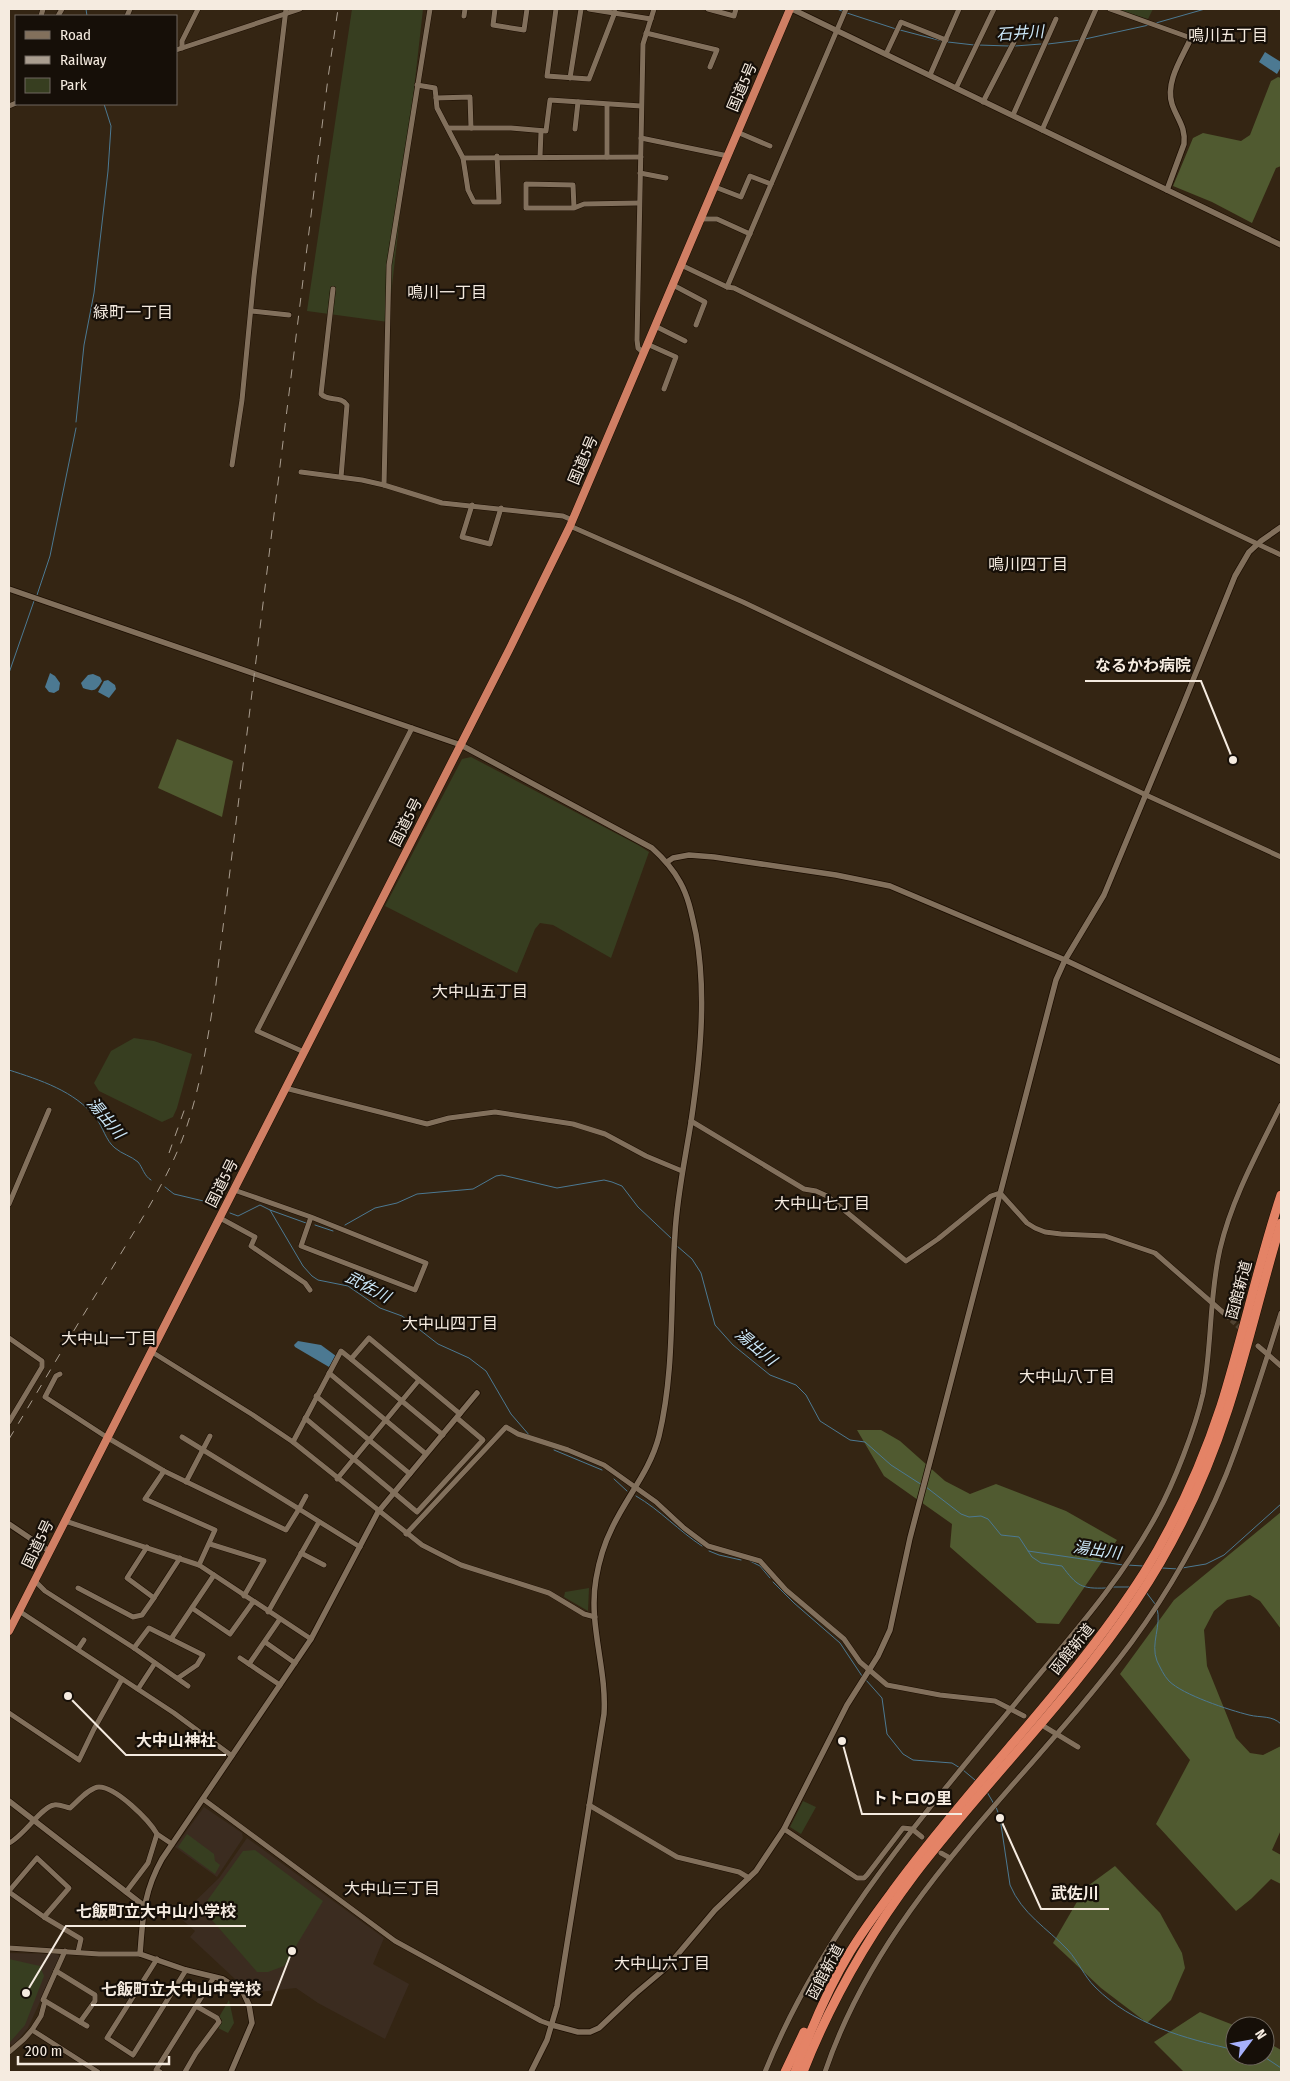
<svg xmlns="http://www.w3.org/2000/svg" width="1290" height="2081" font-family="'Fira Sans Condensed','Noto Sans JP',sans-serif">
	<rect width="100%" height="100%" fill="#342513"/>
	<g fill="#3b2c20">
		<path d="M 204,1807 L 242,1833 L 243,1838 L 217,1877 L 175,1847 Z"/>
		<path d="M 247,1838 L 384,1938 L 373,1964 L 409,1984 L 385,2039 L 318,2003 L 296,1988 L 250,1993 L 190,1937 L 195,1931 L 179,1917 L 219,1878 Z"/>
		<path d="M 9,1953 L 58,1954 L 60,1958 L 28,2028 L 13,2046 L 9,2043 Z"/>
	</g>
	<g fill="#373e20">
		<path d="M 352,9 L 423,9 L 388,322 L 307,311 Z"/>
		<path d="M 1115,9 L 1153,9 L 1148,19 Z"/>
		<path d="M 471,757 L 638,845 L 649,852 L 611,958 L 553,925 L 540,923 L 535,929 L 517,973 L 385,906 L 462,759 Z"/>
		<path d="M 134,1038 L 154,1041 L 192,1054 L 177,1108 L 173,1117 L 162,1122 L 99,1091 L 94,1083 L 111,1051 Z"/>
		<path d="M 589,1588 L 588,1611 L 564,1597 L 565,1592 Z"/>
		<path d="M 803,1801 L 816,1807 L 801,1834 L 790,1827 Z"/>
		<path d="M 187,1834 L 214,1854 L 215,1861 L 220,1865 L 215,1874 L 178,1847 Z"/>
		<path d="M 255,1850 L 323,1901 L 284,1966 L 268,1972 L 257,1972 L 211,1919 L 207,1901 L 243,1851 Z"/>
		<path d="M 9,1959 L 40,1966 L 44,1976 L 25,2025 L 10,2042 Z"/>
		<path d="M 229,2000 L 234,2023 L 228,2033 L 218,2028 L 222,2020 L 219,2017 Z"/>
	</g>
	<g fill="#505a30">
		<path d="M 1278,77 L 1281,78 L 1281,166 L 1276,168 L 1252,223 L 1212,202 L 1173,186 L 1193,138 L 1203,133 L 1241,141 L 1250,135 L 1271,81 Z"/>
		<path d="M 177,739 L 233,761 L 222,817 L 158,788 Z"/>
		<path d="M 857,1430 L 881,1430 L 900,1441 L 945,1481 L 970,1494 L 996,1484 L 1066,1511 L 1117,1540 L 1059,1624 L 1037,1623 L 950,1547 L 952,1524 L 884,1476 Z"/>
		<path d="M 1281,1512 L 1281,1629 L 1260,1601 L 1250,1595 L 1227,1600 L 1214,1611 L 1204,1630 L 1207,1666 L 1236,1738 L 1250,1753 L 1263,1755 L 1281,1746 L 1281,1830 L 1272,1850 L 1281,1855 L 1281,1884 L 1271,1879 L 1251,1899 L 1236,1911 L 1156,1824 L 1190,1760 L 1120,1674 L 1174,1600 Z"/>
		<path d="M 1115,1866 L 1160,1913 L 1182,1953 L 1185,1968 L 1171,2000 L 1147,2023 L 1101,1988 L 1053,1943 L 1085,1888 Z"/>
		<path d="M 1200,2012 L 1236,2026 L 1235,2056 L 1265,2056 L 1265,2041 L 1281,2050 L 1281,2072 L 1184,2072 L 1154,2042 Z"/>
	</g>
	<g fill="#4c7992">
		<path d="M 1265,52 L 1281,62 L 1281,67 L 1277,74 L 1259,62 Z"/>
		<path d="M 50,673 L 55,676 L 60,683 L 59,690 L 54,693 L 49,692 L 45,687 Z"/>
		<path d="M 93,674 L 100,677 L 102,681 C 96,691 94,692 83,688 L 81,683 L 88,675 Z"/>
		<path d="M 108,680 L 115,685 L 116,689 L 109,698 L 98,692 L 104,681 Z"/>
		<path d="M 298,1341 L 321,1345 L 336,1356 L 329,1367 L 295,1347 L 294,1345 Z"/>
	</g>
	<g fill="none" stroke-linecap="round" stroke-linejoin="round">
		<g stroke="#4c7992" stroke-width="1">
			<path d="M 86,9 L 87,16"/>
			<path d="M 837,9 L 844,12"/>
			<path d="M 847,13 L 896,29"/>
			<path d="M 1156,23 L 1205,9"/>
			<path d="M 900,30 L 942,41"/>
			<path d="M 1085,39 L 1149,25"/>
			<path d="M 948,42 L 974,45"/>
			<path d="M 1048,44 L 1081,40"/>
			<path d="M 978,45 L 1009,46"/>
			<path d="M 1015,46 L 1041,44"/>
			<path d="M 76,422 L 84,345 L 94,293 L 108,171 L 111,126 L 104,104"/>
			<path d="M 37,595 L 50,556 L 76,428"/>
			<path d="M 9,673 L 34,601"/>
			<path d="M 9,1070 C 40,1080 75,1091 96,1118 C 103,1127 106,1141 115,1148 C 122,1154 131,1156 138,1162 C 143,1168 144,1176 151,1180"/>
			<path d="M 165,1187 L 174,1194 L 216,1204"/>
			<path d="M 270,1210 L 303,1266 L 312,1276 L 318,1280 L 348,1286 L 380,1308 L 402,1316 L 438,1344 L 469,1358 L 486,1371 L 511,1414 L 530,1436"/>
			<path d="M 230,1213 L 238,1216 L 260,1205 L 270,1210 L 306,1223"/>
			<path d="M 315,1225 L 333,1231"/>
			<path d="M 345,1225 L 375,1208 L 397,1203 L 417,1194 L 473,1189 L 496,1176 L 502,1175 L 557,1188 L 604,1180 L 612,1182 L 622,1186 L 638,1207 L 672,1239"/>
			<path d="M 677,1246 L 692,1259 L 701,1273 L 715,1325 L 733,1345 L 770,1375 L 796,1385 L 806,1395 L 820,1421 L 850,1440 L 865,1442 L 891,1465 L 922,1485"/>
			<path d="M 554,1450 L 602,1470"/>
			<path d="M 614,1479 L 627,1491"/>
			<path d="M 926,1487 L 961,1514 L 969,1517 L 981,1516 L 988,1519 L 1001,1535 L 1019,1537 L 1032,1557 L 1041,1563 L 1062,1566 C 1077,1586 1081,1589 1106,1588"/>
			<path d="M 636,1496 C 660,1510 679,1531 702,1546"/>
			<path d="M 709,1551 L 719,1555 L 741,1560"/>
			<path d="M 1028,1551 L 1123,1565"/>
			<path d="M 750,1561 L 760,1566 L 770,1578"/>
			<path d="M 1127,1565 L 1143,1566"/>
			<path d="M 1162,1568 L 1178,1569"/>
			<path d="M 1182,1568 L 1206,1564 L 1224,1555 L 1281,1504"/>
			<path d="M 773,1582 L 794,1603 L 840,1643 L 862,1676"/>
			<path d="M 1112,1587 L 1131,1587"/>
			<path d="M 1146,1592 L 1155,1604"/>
			<path d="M 1157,1608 C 1162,1626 1150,1643 1157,1661 C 1160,1667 1164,1676 1169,1681 C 1183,1695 1229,1710 1249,1715 C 1261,1718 1272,1715 1281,1724"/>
			<path d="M 866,1680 L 882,1698 L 887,1734 L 903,1754 L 913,1760 L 952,1763 L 960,1768"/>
			<path d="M 963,1770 L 975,1780"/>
			<path d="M 987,1792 L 994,1804"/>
			<path d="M 996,1807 L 1000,1818 L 1010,1885 C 1022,1914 1047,1928 1068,1950 C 1078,1961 1084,1976 1095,1987 C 1133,2025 1184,2038 1235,2050"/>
			<path d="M 1263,2056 L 1281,2068"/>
		</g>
		<path stroke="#514332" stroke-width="5" stroke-dasharray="5 2.5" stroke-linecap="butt" d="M 1226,1315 L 1242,1330"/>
		<defs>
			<g id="minor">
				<path d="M 430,9 L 389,265 L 384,485 L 442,503 L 563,516 L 572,520"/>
				<path d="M 495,9 L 493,25 L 524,30 L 527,9"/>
				<path d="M 556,9 L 547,76 L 589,79 L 615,12"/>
				<path d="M 589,9 L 651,19"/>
				<path d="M 708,9 L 734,16 L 736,9"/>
				<path d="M 1110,9 L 1191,38"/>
				<path d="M 41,16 L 43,9"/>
				<path d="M 58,16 L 62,9"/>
				<path d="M 127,16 L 130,9"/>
				<path d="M 464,16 L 465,9"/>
				<path d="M 646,33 L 717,50 L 710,67"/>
				<path d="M 182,48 L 182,41 L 198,9"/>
				<path d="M 176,50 L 300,9"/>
				<path d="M 886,54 L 901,22 L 946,40"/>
				<path d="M 930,75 L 959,9"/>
				<path d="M 570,78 L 581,9"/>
				<path d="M 417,85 L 435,88 L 437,108 L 463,158 L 468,190 L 474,202 L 499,202 L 497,156"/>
				<path d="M 956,88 L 994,9"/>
				<path d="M 436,98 L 470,97 L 471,128"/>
				<path d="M 983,102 L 1014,42"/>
				<path d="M 9,106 L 16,103"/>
				<path d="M 1013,115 L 1056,19"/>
				<path d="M 448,128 L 511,128 L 546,131 L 550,100 L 641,106"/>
				<path d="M 575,129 L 578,102"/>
				<path d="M 1042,130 L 1096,9"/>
				<path d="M 737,132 L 770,146"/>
				<path d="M 641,138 L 728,156"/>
				<path d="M 540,157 L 541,131"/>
				<path d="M 607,157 L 607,105"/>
				<path d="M 463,158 L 641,157"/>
				<path d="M 640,173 L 666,178"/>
				<path d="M 715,187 L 741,197 L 750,176 L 771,184"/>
				<path d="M 574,208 L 526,208 L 526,184 L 573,185 L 574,208 L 584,204 L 639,203"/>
				<path d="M 701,219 L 717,219 L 750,234"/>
				<path d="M 681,265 L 727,287 L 734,288 C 916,378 1098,469 1281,555"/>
				<path d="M 673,285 L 705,302 L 696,325"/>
				<path d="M 727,287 L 846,9"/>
				<path d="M 333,289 L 321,394 C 328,402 341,395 347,405 L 341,477"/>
				<path d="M 251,311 L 289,315"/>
				<path d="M 655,326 L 685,341"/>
				<path d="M 647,344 L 676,357 L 664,389"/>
				<path d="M 644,353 L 638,348 L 637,340 L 643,44 L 654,9"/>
				<path d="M 232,465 L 242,400 L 254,276 L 286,9"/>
				<path d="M 301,472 L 362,480 L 384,485"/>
				<path d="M 472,505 L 462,537 L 490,544 L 501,508"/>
				<path d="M 570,526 L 743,602 L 1146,795 L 1281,857"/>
				<path d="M 304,1052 L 257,1031 L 412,728"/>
				<path d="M 285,1088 L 427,1124 L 449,1118 L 495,1112 L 573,1124 L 605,1134 L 646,1156 L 682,1171"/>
				<path d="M 691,1121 L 804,1189 L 816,1191 L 827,1196 L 906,1261 L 938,1239 L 991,1196 L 1000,1193 L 1027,1223 L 1035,1228 L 1045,1232 L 1061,1234 L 1105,1236 L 1155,1253 L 1226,1315"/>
				<path d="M 234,1190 L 311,1217 L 426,1263 L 415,1290 L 301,1246 L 311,1217"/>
				<path d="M 9,1204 L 49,1110"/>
				<path d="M 220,1218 L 255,1237 L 251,1246 L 305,1283 L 310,1290"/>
				<path d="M 9,1338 L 42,1361 L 42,1367 L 9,1422"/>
				<path d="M 1258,1346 L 1281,1366"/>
				<path d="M 152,1352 L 253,1415 L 293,1442 L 422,1545 L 461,1565 L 549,1593 L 584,1614 L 595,1617"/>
				<path d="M 351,1359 L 443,1435"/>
				<path d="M 329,1373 L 426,1454"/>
				<path d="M 60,1374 L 56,1376 L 45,1397 L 108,1438 L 164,1471 L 286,1530 L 299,1509 L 360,1547"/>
				<path d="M 316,1396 L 410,1474"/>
				<path d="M 305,1418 L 417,1512 L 483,1440 L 457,1418"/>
				<path d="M 182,1437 L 299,1509 L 306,1496"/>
				<path d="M 293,1442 L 341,1351 L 351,1359 L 369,1338 L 460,1414"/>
				<path d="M 164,1471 L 145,1499 L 215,1530 L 199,1565"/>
				<path d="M 337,1479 L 419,1380"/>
				<path d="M 186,1482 L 210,1436"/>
				<path d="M 65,1521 L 199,1565 L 311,1639"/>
				<path d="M 406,1534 L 506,1427 L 518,1434 L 568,1450 L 604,1465 L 656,1502 L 684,1528 L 708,1546 L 760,1561 L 786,1590 L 844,1639 L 860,1662 L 887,1685 L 940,1695 L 995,1701 L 1024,1716"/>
				<path d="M 210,1544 L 264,1561 L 244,1596"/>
				<path d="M 147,1547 L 127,1578 L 154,1598 L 180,1558"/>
				<path d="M 301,1553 L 324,1565"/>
				<path d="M 35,1581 L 45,1591 L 134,1648 L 188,1686"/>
				<path d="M 78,1588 L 133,1617 L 142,1615 L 154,1598"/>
				<path d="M 192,1608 L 230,1634 L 253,1602"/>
				<path d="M 19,1611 L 174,1713 L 232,1756"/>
				<path d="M 268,1612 L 319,1522"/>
				<path d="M 171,1639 L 214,1575"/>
				<path d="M 265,1642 L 295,1663"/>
				<path d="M 134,1648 L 149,1628 L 203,1655 L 197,1665 L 178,1678"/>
				<path d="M 78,1649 L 84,1640"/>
				<path d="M 240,1658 L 280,1685"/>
				<path d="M 249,1664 L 280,1619"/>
				<path d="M 138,1689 L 155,1663"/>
				<path d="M 9,1713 L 79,1760 L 94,1729 L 122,1679"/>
				<path d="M 1045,1727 L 1078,1747"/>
				<path d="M 203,1799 L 395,1941 L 541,2021 L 552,2025"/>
				<path d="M 589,1805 L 677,1857 L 739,1872 L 749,1878"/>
				<path d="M 784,1829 L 857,1878 L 864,1878 L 867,1875 L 903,1828 L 912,1829 L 922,1837"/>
				<path d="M 157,1834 L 172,1844"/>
				<path d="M 9,1843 C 23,1837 42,1806 54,1805 C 59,1804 65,1807 70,1808 C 77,1802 90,1787 99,1787 C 116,1787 149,1820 157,1834 L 148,1863 L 126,1892"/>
				<path d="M 941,1853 L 950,1858"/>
				<path d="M 9,1891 L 37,1858 L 69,1888 L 44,1917"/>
				<path d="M 9,1892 L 44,1917 L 81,1939 L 78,1952"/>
				<path d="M 9,1948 L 99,1954 L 140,1954"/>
				<path d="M 65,1951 L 43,2000 L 45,2001 L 41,2016 L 32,2030 L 98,2072"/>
				<path d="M 157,1959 L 107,2038 L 133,2055 L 186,1970"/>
				<path d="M 56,1971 L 95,1995 L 95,2001 L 80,2022"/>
				<path d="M 45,2001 L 87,2026"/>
				<path d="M 9,2052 L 24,2039 L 32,2030"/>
				<path d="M 160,2072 L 156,2070 L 214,1977"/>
				<path d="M 185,2072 L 196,2053 L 219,2022 L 217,2018 L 196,2006"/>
				<path d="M 765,2072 C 823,1928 926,1812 1023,1694 C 1071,1636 1121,1581 1157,1514 C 1174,1483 1195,1429 1203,1394 C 1212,1346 1209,1297 1220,1249 C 1232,1198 1258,1152 1281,1105"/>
				<path d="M 825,2072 C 883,1900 1025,1785 1131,1643 C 1168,1593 1203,1532 1226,1475 C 1247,1422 1264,1367 1281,1313"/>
			</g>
			<g id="tertiary">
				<path d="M 792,9 L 1281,245"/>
				<path d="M 1167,190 L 1184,144 C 1186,127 1177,119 1172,104 C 1165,82 1182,58 1191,38"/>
				<path d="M 9,589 L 461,745 L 652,848 C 663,858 673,869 680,882 C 689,898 692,916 696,934 C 707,995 700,1061 691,1122 C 685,1160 677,1196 675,1234 C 670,1302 675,1369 659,1436 C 650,1471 627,1496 612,1528 C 604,1544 599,1561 596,1579 C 588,1624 607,1669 604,1714 L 557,2006 L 547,2040 L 531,2072"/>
				<path d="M 667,862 L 673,858 L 689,855 L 714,857 L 836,875 L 890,886 L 1065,960 L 1281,1062"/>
				<path d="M 9,1524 L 49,1551"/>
				<path d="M 9,1801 L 143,1905"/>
				<path d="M 552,2025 L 578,2032 L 590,2032 L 599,2028 L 635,1994 L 667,1967 L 715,1910 L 756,1871 L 784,1829 L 847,1705 L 878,1656 L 890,1630 L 910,1538 L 1056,980 L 1065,960 L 1104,895 L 1183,705 L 1235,576 L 1249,552 L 1261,541 L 1281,527"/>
				<path d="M 231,2072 L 252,2023 L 249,2005 L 243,1992 L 223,1979 L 186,1970 L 140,1954 C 143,1917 143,1893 162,1859 L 311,1639 L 378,1512 L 477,1393"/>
			</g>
			<path id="trunk" d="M 9,1631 L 510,648 L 570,526 L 790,9"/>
			<g id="motorway">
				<path d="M 785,2072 L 804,2032"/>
				<path d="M 795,2072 C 810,2031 827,1990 850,1952 C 865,1927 883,1904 900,1881 C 978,1776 1074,1683 1144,1573 C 1176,1521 1202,1464 1221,1406 C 1243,1336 1258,1264 1281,1195"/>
				<path d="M 803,2072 C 831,2001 869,1935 915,1874 C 986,1781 1071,1698 1136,1601 C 1176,1542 1206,1477 1228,1409 C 1248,1348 1262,1285 1281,1223"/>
			</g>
		</defs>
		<use href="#minor" stroke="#1b0d00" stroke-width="6"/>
		<use href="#tertiary" stroke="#1b0d00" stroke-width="7"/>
		<use href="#trunk" stroke="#1b0d00" stroke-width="9"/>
		<use href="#motorway" stroke="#1b0d00" stroke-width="10"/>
		<use href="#minor" stroke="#82705c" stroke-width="5"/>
		<use href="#tertiary" stroke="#82705c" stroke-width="5.5"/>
		<use href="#trunk" stroke="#d07f64" stroke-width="8"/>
		<use href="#motorway" stroke="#e48366" stroke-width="9"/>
		<g stroke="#aa9e90" stroke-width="1" stroke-dasharray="9 9" stroke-linecap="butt">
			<path d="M 169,1153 L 185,1108"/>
			<path d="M 9,1439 C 43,1383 76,1326 111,1270 C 136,1228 164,1186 182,1140 C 200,1092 207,1043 215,992 L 328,78 L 338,9"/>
		</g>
	</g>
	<g text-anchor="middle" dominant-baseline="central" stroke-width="4.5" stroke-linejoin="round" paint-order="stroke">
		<g font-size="15" fill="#f5ebe0" stroke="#160f08">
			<text transform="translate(742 87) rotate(-67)">国道5号</text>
			<text transform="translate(583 460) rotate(-67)">国道5号</text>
			<text transform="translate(406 822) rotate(-63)">国道5号</text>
			<text transform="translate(222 1183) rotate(-63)">国道5号</text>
			<text transform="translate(1239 1290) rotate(-75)">函館新道</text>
			<text transform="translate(38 1544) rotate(-64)">国道5号</text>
			<text transform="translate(1072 1649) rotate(-51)">函館新道</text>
			<text transform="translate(825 1972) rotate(-62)">函館新道</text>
		</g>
		<g font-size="16" font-style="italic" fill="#cbe7f8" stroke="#160f08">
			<text transform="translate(1020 33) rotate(-4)">石井川</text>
			<text transform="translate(106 1118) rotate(50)">湯出川</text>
			<text transform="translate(368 1287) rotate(28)">武佐川</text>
			<text transform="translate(756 1347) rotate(40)">湯出川</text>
			<text transform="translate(1097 1550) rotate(8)">湯出川</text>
		</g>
		<g font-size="16" fill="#f5ebe0" stroke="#160f08">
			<text x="1228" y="35">鳴川五丁目</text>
			<text x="447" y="292">鳴川一丁目</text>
			<text x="133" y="312">緑町一丁目</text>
			<text x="1028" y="564">鳴川四丁目</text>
			<text x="480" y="991">大中山五丁目</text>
			<text x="822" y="1203">大中山七丁目</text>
			<text x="450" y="1323">大中山四丁目</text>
			<text x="109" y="1338">大中山一丁目</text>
			<text x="1067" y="1376">大中山八丁目</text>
			<text x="392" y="1888">大中山三丁目</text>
			<text x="662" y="1963">大中山六丁目</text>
		</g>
	</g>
	<path fill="none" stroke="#f5ebe0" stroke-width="2" d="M1233 760L1201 681H1085M68 1696L126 1755H226M842 1741L862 1814H962M1000 1818L1041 1909H1109M26 1993L66 1926H246M292 1951L271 2005H91"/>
	<g fill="#f5ebe0" stroke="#160f08" stroke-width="2">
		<circle cx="1233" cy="760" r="5"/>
		<circle cx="68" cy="1696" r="5"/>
		<circle cx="842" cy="1741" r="5"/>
		<circle cx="1000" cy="1818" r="5"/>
		<circle cx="26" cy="1993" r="5"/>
		<circle cx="292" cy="1951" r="5"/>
	</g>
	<g font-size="16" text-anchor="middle" font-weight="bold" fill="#f5ebe0" stroke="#160f08" stroke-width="4.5" stroke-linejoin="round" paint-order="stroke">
		<text x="1143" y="671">なるかわ病院</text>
		<text x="176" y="1746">大中山神社</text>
		<text x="912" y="1804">トトロの里</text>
		<text x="1075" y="1899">武佐川</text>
		<text x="156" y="1917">七飯町立大中山小学校</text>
		<text x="181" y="1995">七飯町立大中山中学校</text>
	</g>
	<rect width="1290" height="2081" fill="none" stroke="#f5ebe0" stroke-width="20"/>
	<rect x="15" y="15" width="162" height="90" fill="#160f08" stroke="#6f675e"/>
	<rect x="25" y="31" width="25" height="8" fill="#82705c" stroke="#6f675e"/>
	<text x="60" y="40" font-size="15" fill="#f5ebe0">Road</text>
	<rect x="25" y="56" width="25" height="8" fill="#aa9e90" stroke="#6f675e"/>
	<text x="60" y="65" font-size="15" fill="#f5ebe0">Railway</text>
	<rect x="25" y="78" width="25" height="15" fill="#373e20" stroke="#6f675e"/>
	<text x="60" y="90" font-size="15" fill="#f5ebe0">Park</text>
	<g transform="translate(1250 2041) rotate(58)"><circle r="24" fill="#160f08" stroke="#6f675e"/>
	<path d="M0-4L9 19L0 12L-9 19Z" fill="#a7b1fc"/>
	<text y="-8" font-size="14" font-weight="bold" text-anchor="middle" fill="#f5ebe0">N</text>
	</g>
	<path d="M18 2056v8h151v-8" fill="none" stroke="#f5ebe0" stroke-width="2.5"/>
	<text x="25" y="2056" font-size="15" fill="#f5ebe0" stroke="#160f08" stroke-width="4" paint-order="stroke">200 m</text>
</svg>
